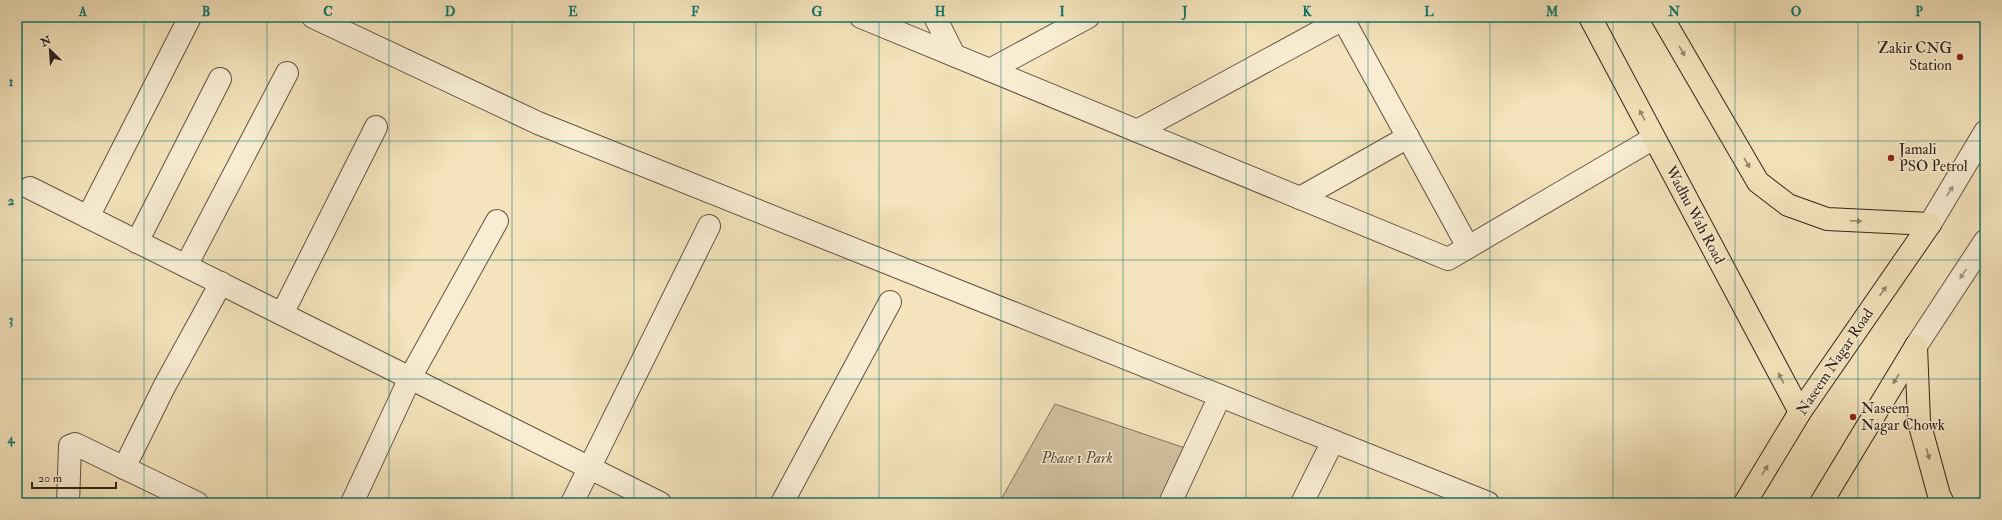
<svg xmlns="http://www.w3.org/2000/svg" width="2002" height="520" font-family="'IM FELL Double Pica',serif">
	<rect width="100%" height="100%" fill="#f4e3bc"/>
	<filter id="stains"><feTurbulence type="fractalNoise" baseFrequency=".005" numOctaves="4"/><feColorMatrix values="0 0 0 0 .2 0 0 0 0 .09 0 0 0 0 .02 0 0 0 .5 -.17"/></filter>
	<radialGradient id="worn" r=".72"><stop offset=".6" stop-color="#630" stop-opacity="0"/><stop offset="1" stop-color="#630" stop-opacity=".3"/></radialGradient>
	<path fill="#d3c2a1" stroke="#83725e" d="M 1055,404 L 1194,451 L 1170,503 L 999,503 Z"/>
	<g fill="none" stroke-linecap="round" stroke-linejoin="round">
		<defs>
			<g id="minor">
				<path d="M 313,17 L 538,123 L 1488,503"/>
				<path d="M 861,17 L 1448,259 L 1654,138"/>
				<path d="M 935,17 L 954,55"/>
				<path d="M 1342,17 L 1468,247"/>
				<path d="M 990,70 L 1088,17"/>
				<path d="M 1137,131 L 1343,19"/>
				<path d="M 30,188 L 660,503"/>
				<path d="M 1300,198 L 1408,137"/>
				<path d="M 88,217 L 190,17"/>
				<path d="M 137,242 L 220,79"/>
				<path d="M 186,266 L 287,73"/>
				<path d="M 282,314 L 376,127"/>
				<path d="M 124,468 L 164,387 L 221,283"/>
				<path d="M 68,503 L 70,446 L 75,444 L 197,503"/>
				<path d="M 352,503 L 410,378 L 497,221"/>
				<path d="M 572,503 L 709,226"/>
				<path d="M 782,503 L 890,302"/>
				<path d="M 1170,503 L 1220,396"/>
				<path d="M 1302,503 L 1333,441"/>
			</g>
			<g id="tertiary">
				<path d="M 1930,224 L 1985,132"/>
				<path d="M 1916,346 L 1985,241"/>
			</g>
			<g id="primary">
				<path d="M 1590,17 L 1800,412"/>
				<path d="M 1662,17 L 1758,182 L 1788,205 L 1827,219 L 1930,224"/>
				<path d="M 1916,346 L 1919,422 L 1939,495 L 1943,503"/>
				<path d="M 1745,503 L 1800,412 L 1930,224"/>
				<path d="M 1821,503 L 1916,346"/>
			</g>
		</defs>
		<use href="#minor" stroke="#635343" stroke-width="24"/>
		<use href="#tertiary" stroke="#635343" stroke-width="24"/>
		<use href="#primary" stroke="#33231b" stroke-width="24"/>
		<use href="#minor" stroke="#f8edd3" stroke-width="22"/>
		<use href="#tertiary" stroke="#f8edd3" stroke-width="22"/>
		<use href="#primary" stroke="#f4e3bc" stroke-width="22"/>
	</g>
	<defs><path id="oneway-solid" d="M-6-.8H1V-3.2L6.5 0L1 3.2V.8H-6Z"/></defs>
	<g fill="#94836c">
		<use href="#oneway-solid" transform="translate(1682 51) rotate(60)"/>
		<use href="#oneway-solid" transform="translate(1642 115) rotate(-118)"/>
		<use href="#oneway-solid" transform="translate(1747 163) rotate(60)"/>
		<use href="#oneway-solid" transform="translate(1856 221) rotate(3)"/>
		<use href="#oneway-solid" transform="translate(1883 291) rotate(-55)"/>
		<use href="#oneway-solid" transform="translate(1781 378) rotate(-118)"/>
		<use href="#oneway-solid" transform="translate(1896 379) rotate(121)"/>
		<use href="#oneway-solid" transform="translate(1928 454) rotate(75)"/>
		<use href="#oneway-solid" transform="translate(1765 470) rotate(-59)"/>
	</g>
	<g fill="#9f9280">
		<use href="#oneway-solid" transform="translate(1950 191) rotate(-59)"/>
		<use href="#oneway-solid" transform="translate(1963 274) rotate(124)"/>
	</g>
	<path fill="none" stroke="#0f766e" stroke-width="1" stroke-opacity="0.55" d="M 144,17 L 144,503M 267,17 L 267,503M 389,17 L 389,503M 512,17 L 512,503M 634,17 L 634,503M 756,17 L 756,503M 879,17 L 879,503M 1001,17 L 1001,503M 1123,17 L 1123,503M 1246,17 L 1246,503M 1368,17 L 1368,503M 1490,17 L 1490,503M 1613,17 L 1613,503M 1735,17 L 1735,503M 1858,17 L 1858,503M 17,141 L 1985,141M 17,260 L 1985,260M 17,379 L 1985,379"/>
	<g fill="#8f2418" stroke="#f8edd3" stroke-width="1.5">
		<circle cx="1960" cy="57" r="4"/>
		<circle cx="1891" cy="158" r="4"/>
		<circle cx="1853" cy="417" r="4"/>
	</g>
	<g text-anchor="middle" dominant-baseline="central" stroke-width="3" stroke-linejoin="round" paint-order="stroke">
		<g font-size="15" fill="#33231b" stroke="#f8edd3" text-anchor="start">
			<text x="1952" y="48" text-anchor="end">Zakir CNG<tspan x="1952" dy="17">Station</tspan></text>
			<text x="1899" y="149">Jamali<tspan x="1899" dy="17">PSO Petrol</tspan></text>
			<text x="1861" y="408">Naseem<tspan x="1861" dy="17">Nagar Chowk</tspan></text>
		</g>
		<g font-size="15" fill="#33231b" stroke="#f8edd3">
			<text transform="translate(1695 215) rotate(62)">Wadhu Wah Road</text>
			<text transform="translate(1835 362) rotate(-56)">Naseem Nagar Road</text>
		</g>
		<g font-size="15" font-style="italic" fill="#5b4b3c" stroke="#f8edd3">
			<text x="1077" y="458">Phase 1 Park</text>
		</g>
	</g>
	<rect width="2002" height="520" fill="none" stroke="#f4e3bc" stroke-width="44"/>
	<g transform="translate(50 50) rotate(335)" stroke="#f8edd3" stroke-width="3" paint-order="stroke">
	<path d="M0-3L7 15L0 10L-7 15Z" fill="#33231b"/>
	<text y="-6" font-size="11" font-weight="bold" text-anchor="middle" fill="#33231b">N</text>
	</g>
	<path d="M32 482v6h84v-6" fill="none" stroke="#33231b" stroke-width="2"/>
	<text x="38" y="482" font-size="12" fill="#33231b" stroke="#f8edd3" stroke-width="3" paint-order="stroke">20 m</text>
	<rect x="22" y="22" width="1958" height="476" fill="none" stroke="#0f766e" stroke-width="1.5"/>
	<g font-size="13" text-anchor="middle" font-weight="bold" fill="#0f766e">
		<text x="83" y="16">A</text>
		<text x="206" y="16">B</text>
		<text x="328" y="16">C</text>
		<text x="450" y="16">D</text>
		<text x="573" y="16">E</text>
		<text x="695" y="16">F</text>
		<text x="817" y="16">G</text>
		<text x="940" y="16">H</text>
		<text x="1062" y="16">I</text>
		<text x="1185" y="16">J</text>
		<text x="1307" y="16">K</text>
		<text x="1429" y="16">L</text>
		<text x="1552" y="16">M</text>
		<text x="1674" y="16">N</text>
		<text x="1796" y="16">O</text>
		<text x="1919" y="16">P</text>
		<text x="11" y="86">1</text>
		<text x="11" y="205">2</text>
		<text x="11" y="324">3</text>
		<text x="11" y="443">4</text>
	</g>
	<rect width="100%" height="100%" filter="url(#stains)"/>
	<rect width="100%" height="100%" fill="url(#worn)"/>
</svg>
